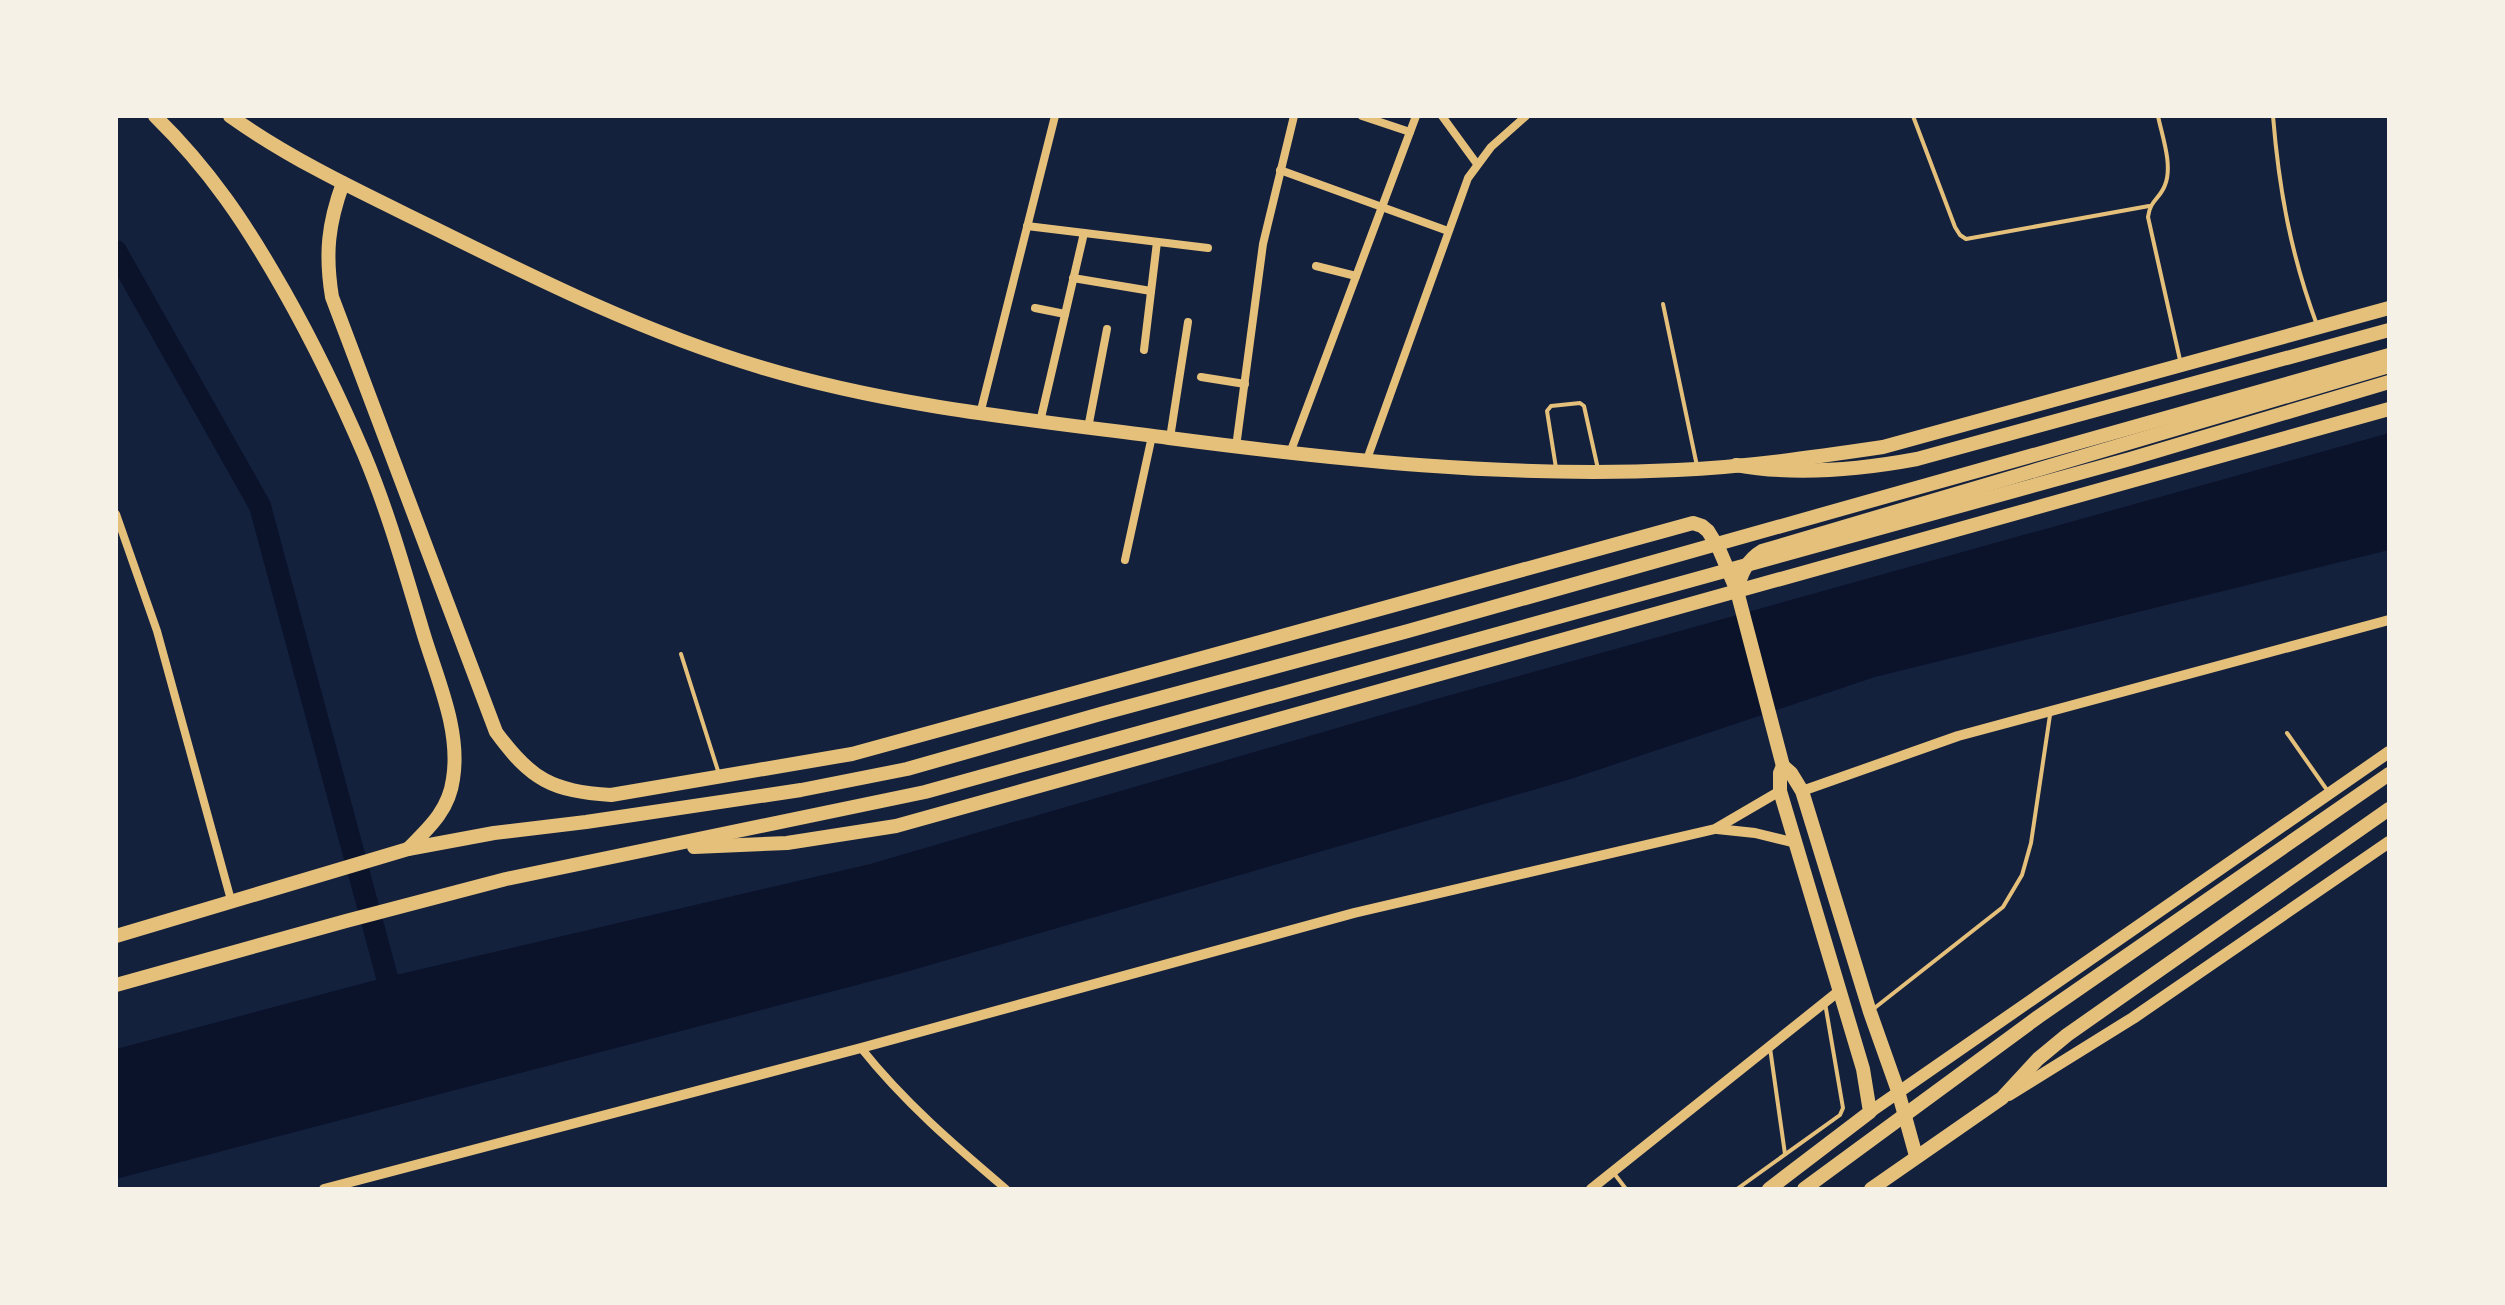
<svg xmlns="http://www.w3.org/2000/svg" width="2505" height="1305" font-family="Rubik,sans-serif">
	<rect width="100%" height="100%" fill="#14213d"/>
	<path fill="#0b132b" d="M 2389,433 L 2389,550 L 1875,677 L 1571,779 L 899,974 L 116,1179 L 116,1049 L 387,977 L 870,864 L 1436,699 Z"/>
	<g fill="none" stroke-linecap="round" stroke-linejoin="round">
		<path stroke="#0b132b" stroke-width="22" d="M 116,251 L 260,506 L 387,977"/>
		<g stroke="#e5c07b" stroke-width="4">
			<path d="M 1913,116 L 1955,227 L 1960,235 L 1966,239 L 2149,206"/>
			<path d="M 2158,116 C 2162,136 2173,165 2165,185 C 2160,199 2150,200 2148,217 L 2180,360"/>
			<path d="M 2273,116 C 2279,190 2291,255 2317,325"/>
			<path d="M 1663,304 L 1697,466"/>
			<path d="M 1556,468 L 1547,411 L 1551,406 L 1580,403 L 1584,406 L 1598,469"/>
			<path d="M 681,654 L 719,774"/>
			<path d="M 2287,733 L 2327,790"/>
			<path d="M 1872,1010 L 2003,907 L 2022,875 L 2031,843 L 2050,715"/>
			<path d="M 1770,1048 L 1785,1154"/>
			<path d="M 1613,1172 L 1626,1189"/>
			<path d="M 1737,1189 L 1840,1115 L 1843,1108 L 1825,1003"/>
		</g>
		<g stroke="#e5c07b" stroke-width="8">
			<path d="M 1362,116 L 1410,132"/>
			<path d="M 1442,116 L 1477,164"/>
			<path d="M 1280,170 L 1448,231"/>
			<path d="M 1027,226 L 1208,248"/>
			<path d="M 1316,266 L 1356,276"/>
			<path d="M 1073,278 L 1151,291"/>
			<path d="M 1035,308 L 1065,314"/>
			<path d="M 1144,350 L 1157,242"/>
			<path d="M 1201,377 L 1245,384"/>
			<path d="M 980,414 L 1055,116"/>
			<path d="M 1040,422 L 1084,233"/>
			<path d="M 1088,428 L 1107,329"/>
			<path d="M 1170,438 L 1188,322"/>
			<path d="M 1236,447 L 1263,244 L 1294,116"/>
			<path d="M 1290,453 L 1416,116"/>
			<path d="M 1366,462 L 1468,178 L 1491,147 L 1526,116"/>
			<path d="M 116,514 L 157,631 L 231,900"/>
			<path d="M 1125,560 L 1152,436"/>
			<path d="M 861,1048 C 904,1102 954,1145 1006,1189"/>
		</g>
		<g stroke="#e5c07b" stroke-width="10">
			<path d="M 1802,791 L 1958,736 L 2389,620"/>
			<path d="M 1717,829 L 1755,833 L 1796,843"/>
			<path d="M 324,1189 L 861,1048 L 1354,913 L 1715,829 L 1780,791"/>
			<path d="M 1591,1189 L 1839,991"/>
		</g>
		<g stroke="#e5c07b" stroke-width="12">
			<path d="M 2009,1095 L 2133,1018 L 2389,842"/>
			<path d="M 1870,1112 L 2389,752"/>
		</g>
		<g stroke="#e5c07b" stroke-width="14">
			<path d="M 155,116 C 210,170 246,224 284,291 C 314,344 340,398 364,454 C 388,511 405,572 423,632 C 437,679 461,730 453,779 C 449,810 429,828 408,849"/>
			<path d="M 230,116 C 293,161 365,194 434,228 C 541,281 646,333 760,367 C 893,407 1032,420 1169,438 C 1337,460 1507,478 1677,470 C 1746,467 1815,457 1883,447 L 2389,308"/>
			<path d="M 343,183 C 328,224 325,254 332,297 L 496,732 C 531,780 552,791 611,795 L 852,754 L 1693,523 L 1702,526 L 1708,531 L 1719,549 L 1737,591 L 1783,766"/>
			<path d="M 1737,591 C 1741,573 1747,560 1762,551 L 2389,366"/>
			<path d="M 1783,766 L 1791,773 L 1802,791 L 1870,1012 L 1898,1091 L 1916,1156"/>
			<path d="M 1769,1189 L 1870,1112 L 1863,1069 L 1780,791 L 1780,773 L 1783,766"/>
			<path d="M 1804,1189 L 2038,1017 L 2389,774"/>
			<path d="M 1871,1189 L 2002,1098 L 2038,1059 L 2067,1035 L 2389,809"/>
		</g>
		<g stroke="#e5c07b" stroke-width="14">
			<path d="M 1736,465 C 1796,476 1858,470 1917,459 L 2389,330"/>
			<path d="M 694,847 L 787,843 L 896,826 L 2389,409"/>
			<path d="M 116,936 L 408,849 L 494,833 L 586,822 L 801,790 L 907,769 L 1104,713 L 1408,631 L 2389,355"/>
			<path d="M 116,985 L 346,921 L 506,879 L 925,792 L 2130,459 L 2389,382"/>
		</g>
	</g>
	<rect width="2505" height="1305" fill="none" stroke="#f6f1e7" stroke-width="236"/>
</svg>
